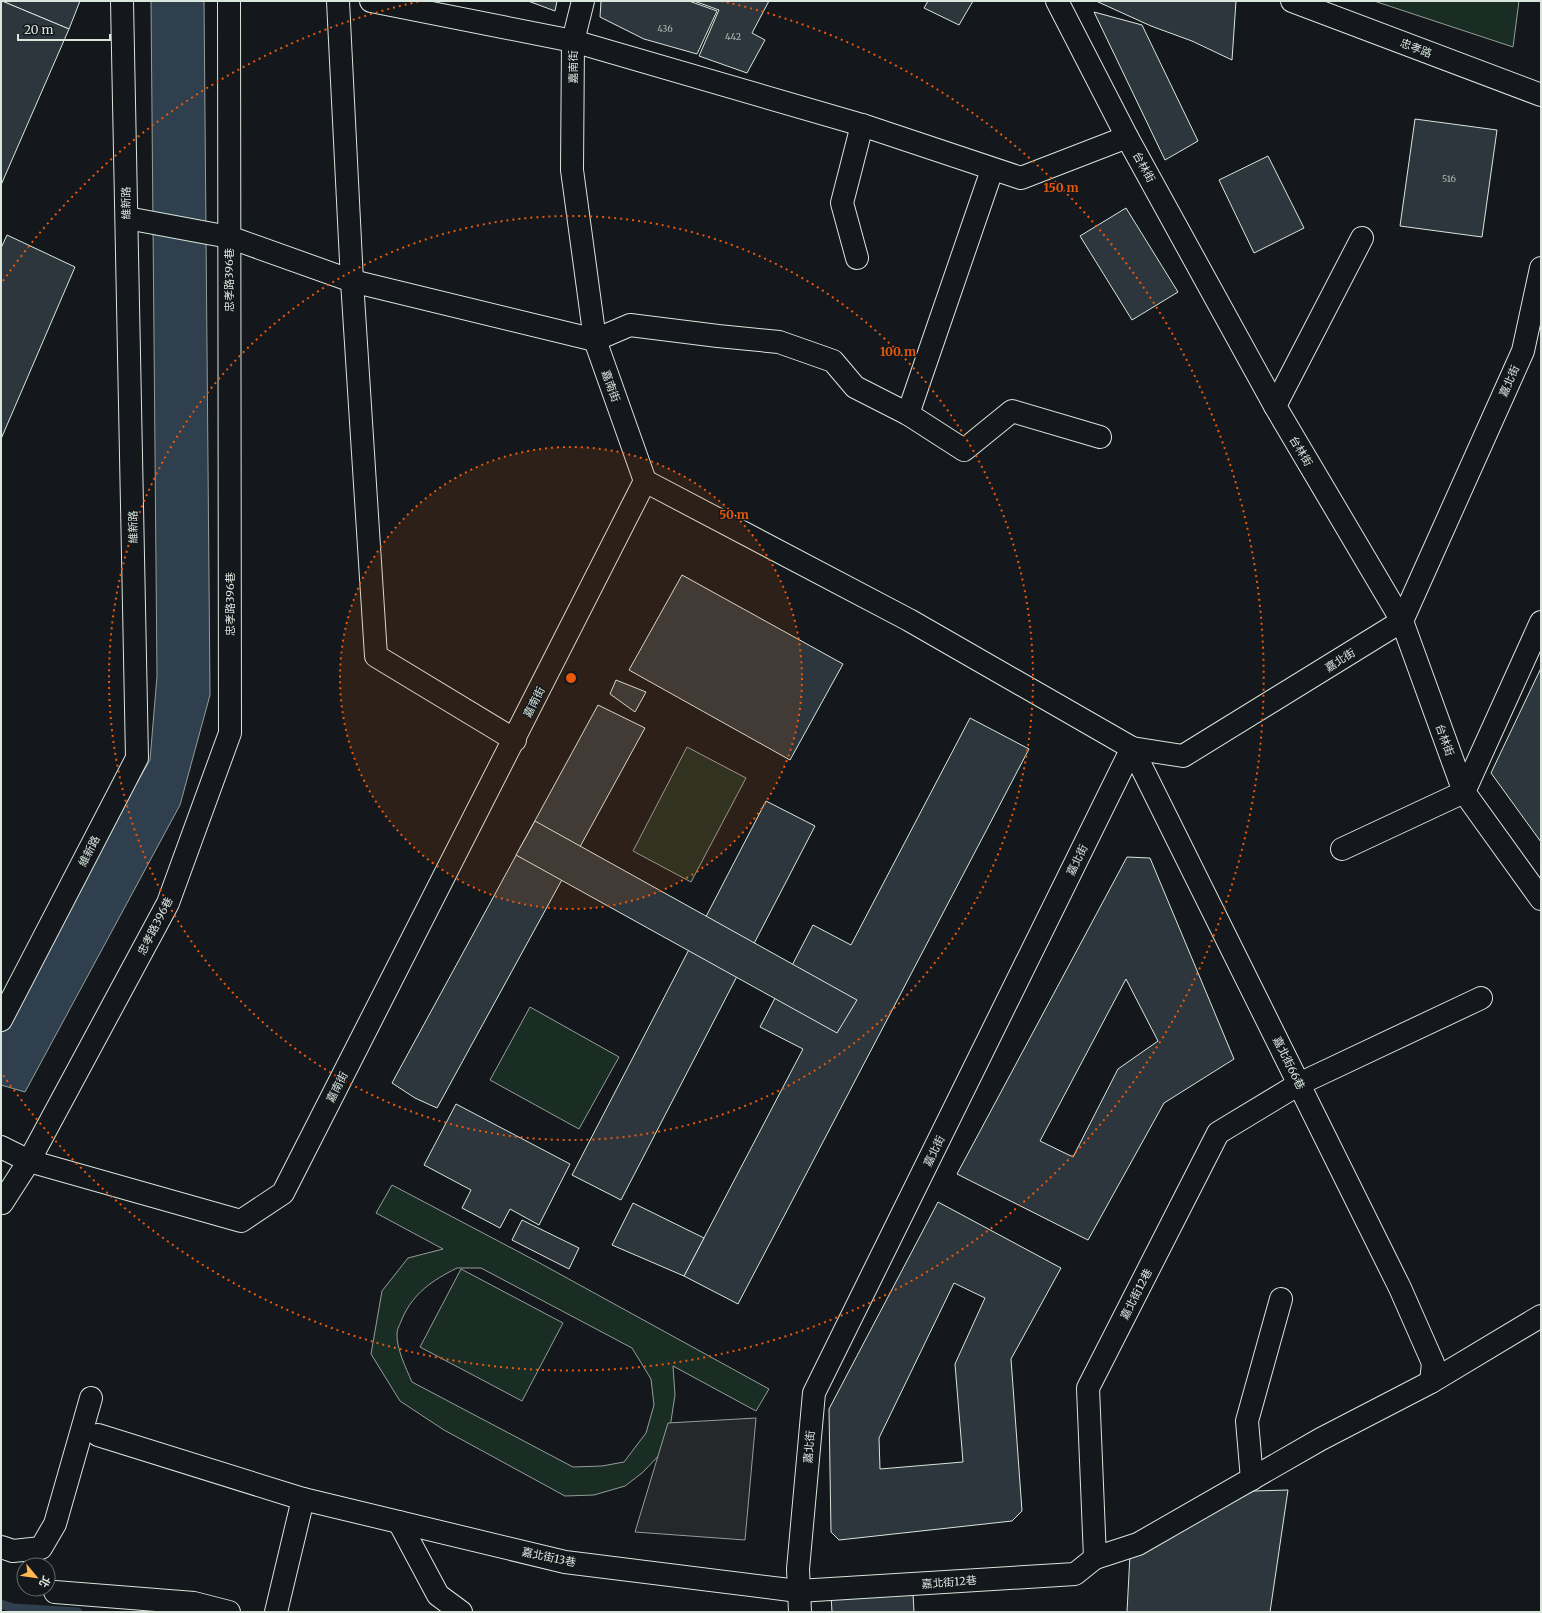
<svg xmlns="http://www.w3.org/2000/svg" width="1542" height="1613" font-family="Merriweather,'Noto Sans TC',serif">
	<rect width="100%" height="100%" fill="#14181c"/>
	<g fill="#1a2d24" stroke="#939e99" fill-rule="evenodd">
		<path d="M 1374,1 L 1519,1 L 1513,47 Z"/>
		<path d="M 687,747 L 746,778 L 691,882 L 633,851 Z"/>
		<path d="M 530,1007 L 619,1057 L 579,1129 L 490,1080 Z"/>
		<path d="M 392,1185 L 536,1261 L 769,1389 L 756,1411 L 673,1366 L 675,1395 L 667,1447 L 642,1473 L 625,1486 L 594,1495 L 565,1496 L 444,1430 L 400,1401 L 371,1354 L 382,1291 L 408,1258 L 443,1249 L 376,1213 ZM 457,1268 L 481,1268 L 632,1348 L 651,1379 L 654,1405 L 646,1433 L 624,1462 L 602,1466 L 573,1467 L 412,1382 C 406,1368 396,1348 397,1333 C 397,1328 401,1323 402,1319 C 413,1293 433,1280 457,1268 Z"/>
		<path d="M 461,1269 L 563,1323 L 522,1401 L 420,1347 Z"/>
	</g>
	<path fill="#24282b" stroke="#939e99" d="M 756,1418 L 745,1540 L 635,1532 L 668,1423 Z"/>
	<path fill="#2f3f4d" stroke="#939e99" d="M 151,1 L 204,1 L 210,695 L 180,805 L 25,1092 L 1,1085 L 1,1021 L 150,760 L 157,676 Z"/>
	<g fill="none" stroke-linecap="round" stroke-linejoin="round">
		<path stroke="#2f3f4d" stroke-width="9" d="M 1,1604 L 13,1608 L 78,1612"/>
	</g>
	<g fill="#2c363c" stroke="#d8e6dc" fill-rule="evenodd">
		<path d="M 2,1 L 80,1 L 69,29 Z"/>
		<path d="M 2,1 L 69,29 L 1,185 L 1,5 Z"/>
		<path d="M 528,1 L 557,1 L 555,11 Z"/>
		<path d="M 601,1 L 689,1 L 717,11 L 697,54 L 644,39 L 600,17 Z"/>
		<path d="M 694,1 L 769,1 L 752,33 L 765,40 L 747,73 L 699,56 L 719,10 Z"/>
		<path d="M 928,1 L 973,1 L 959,25 L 924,8 Z"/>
		<path d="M 1096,1 L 1236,1 L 1232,60 L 1192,41 L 1151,26 Z"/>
		<path d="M 1094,12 L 1142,25 L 1198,141 L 1165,160 Z"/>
		<path d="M 1415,119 L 1497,130 L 1482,237 L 1400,226 Z"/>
		<path d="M 1268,156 L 1304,228 L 1254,253 L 1219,180 Z"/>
		<path d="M 1126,208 L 1178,292 L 1132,320 L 1080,236 Z"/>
		<path d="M 7,235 L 75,267 L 1,439 L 1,248 Z"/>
		<path d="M 682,575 L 843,664 L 790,760 L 629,670 Z"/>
		<path d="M 1541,668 L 1541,842 L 1491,773 Z"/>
		<path d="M 616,680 L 646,692 L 635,712 L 610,694 Z"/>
		<path d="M 598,705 L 645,728 L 437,1108 L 415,1098 L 392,1083 Z"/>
		<path d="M 970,718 L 1029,749 L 738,1304 L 684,1276 L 803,1049 L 760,1027 L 813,925 L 851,945 Z"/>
		<path d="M 766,801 L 815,826 L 621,1200 L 572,1175 Z"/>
		<path d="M 535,821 L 857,1000 L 837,1033 L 516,855 Z"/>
		<path d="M 1127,857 L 1150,858 L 1234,1059 L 1164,1103 L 1088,1240 L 957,1174 ZM 1126,979 L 1158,1041 L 1118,1069 L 1073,1157 L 1040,1141 Z"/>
		<path d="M 456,1104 L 570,1164 L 539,1225 L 510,1209 L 500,1228 L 462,1208 L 471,1190 L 424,1165 Z"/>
		<path d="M 938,1202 L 1061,1268 L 1011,1359 L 1022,1511 L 1012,1521 L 839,1540 L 831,1532 L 829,1409 ZM 954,1283 L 985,1298 L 955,1364 L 963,1462 L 880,1469 L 879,1438 Z"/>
		<path d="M 633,1203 L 704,1238 L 684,1276 L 612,1245 Z"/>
		<path d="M 522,1220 L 579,1248 L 569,1269 L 512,1240 Z"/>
		<path d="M 1288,1490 L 1270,1612 L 1127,1612 L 1130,1554 L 1254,1491 Z"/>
		<path d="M 913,1593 L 914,1612 L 832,1612 L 831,1595 Z"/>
	</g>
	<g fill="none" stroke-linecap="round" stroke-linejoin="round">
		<defs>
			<g id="minor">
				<path d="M 338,1 L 352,281 L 376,656 L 515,740"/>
				<path d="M 371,1 L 573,41 L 862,125 L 1021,178 L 1127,137"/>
				<path d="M 1057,1 L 1127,137 L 1275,406 L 1402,621 L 1464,792 L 1541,899"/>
				<path d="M 127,218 L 229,237 L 352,281 L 595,340 L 630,325 L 718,336 L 779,342 L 833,361 L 855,387 L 908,414 L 964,450 L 1012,411 L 1100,437"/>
				<path d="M 857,258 L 842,203 L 862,125"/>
				<path d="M 1275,406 L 1362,238"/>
				<path d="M 908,414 L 992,170"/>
				<path d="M 645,481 L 909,620 L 1132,748 L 1183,756 L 1402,621 L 1523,351 L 1541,268"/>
				<path d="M 1132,748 L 1400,1288 L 1433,1363 L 1431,1382"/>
				<path d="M 1342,849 L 1464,792 L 1541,622"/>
				<path d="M 1,1020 L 137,758 L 122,1"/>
				<path d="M 1,1147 L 29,1161 L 241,1221 L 283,1193 L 645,481 L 595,340 L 572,170 L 573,41 L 583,1"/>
				<path d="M 1,1203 L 2,1203 L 29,1161 L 168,903 L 230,733 L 229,1"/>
				<path d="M 98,1435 L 303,1499 L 276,1612"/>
				<path d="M 1252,1479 L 1247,1421 L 1281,1299"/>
				<path d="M 303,1499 L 565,1562 L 798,1591 L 1075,1574 L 1095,1558 L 1138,1544 L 1321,1439 L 1431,1382 L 1541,1316"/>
				<path d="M 399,1522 L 438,1595 L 461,1612"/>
				<path d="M 1,1547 L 13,1551 L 41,1548 L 55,1524 L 91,1398"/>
				<path d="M 1095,1558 L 1088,1388 L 1218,1133 L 1299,1084 L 1481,998"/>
				<path d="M 55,1592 L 194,1603 L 229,1612"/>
				<path d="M 800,1612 L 798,1569 L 814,1393 L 1132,748"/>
			</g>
			<path id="major" d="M 1292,1 L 1541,95"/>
		</defs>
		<use href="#minor" stroke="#d8e6dc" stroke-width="24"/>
		<use href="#major" stroke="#d8e6dc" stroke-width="24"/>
		<use href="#minor" stroke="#14181c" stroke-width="22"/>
		<use href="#major" stroke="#14181c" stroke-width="22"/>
	</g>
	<circle cx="571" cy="678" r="231" fill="#e8590c" fill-opacity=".12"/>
	<g fill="none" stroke="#e8590c" stroke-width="2" stroke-dasharray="2 4">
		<circle cx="571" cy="678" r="231"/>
		<circle cx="571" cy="678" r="462"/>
		<path d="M3 281A693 693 0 0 1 421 1M721 1A693 693 0 1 1 3 1075"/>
	</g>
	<g text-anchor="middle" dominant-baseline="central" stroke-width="3" stroke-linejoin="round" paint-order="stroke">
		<g font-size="9" fill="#adbab4">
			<text x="665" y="28">436</text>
			<text x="733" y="36">442</text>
			<text x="1449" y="178">516</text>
		</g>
		<g font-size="11" fill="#d8e6dc" stroke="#14181c">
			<text transform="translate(1416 48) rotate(21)">忠孝路</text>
			<text transform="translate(573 67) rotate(-90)">嘉南街</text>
			<text transform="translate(1144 167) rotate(61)">台林街</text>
			<text transform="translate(126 203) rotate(-91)">維新路</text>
			<text transform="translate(229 280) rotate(-90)">忠孝路396巷</text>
			<text transform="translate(1509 381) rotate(-66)">嘉北街</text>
			<text transform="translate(611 386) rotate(70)">嘉南街</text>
			<text transform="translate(1301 451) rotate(59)">台林街</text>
			<text transform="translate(133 527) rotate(-91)">維新路</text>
			<text transform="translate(230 604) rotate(-90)">忠孝路396巷</text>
			<text transform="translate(1340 660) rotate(-32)">嘉北街</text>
			<text transform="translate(534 702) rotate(-63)">嘉南街</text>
			<text transform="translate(1445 740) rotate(70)">台林街</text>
			<text transform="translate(89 851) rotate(-63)">維新路</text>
			<text transform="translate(1077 860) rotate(-64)">嘉北街</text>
			<text transform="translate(155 926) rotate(-63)">忠孝路396巷</text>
			<text transform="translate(1289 1063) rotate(64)">嘉北街66巷</text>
			<text transform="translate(337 1087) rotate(-63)">嘉南街</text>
			<text transform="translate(934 1151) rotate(-64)">嘉北街</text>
			<text transform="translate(1136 1294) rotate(-63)">嘉北街12巷</text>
			<text transform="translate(809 1447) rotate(-85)">嘉北街</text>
			<text transform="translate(549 1557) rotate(12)">嘉北街13巷</text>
			<text transform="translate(949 1582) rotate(-4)">嘉北街12巷</text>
		</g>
	</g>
	<circle cx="571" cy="678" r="6" fill="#e8590c" stroke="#14181c" stroke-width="2"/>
	<g font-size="12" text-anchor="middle" font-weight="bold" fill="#e8590c" stroke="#14181c" stroke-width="3" stroke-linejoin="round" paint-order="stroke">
		<text x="1061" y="192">150 m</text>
		<text x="898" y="356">100 m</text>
		<text x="734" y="519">50 m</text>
	</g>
	<rect width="1542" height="1613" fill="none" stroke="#d8e6dc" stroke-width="4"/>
	<g transform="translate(36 1577) rotate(119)"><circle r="19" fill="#14181c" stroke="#626a69"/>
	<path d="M0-3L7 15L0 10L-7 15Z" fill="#ffb74d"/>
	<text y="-6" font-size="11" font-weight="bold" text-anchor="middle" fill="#d8e6dc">北</text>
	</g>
	<path d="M18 34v6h92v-6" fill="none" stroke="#d8e6dc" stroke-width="2"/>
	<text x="24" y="34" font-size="12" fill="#d8e6dc" stroke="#14181c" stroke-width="3" paint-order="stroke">20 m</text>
</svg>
